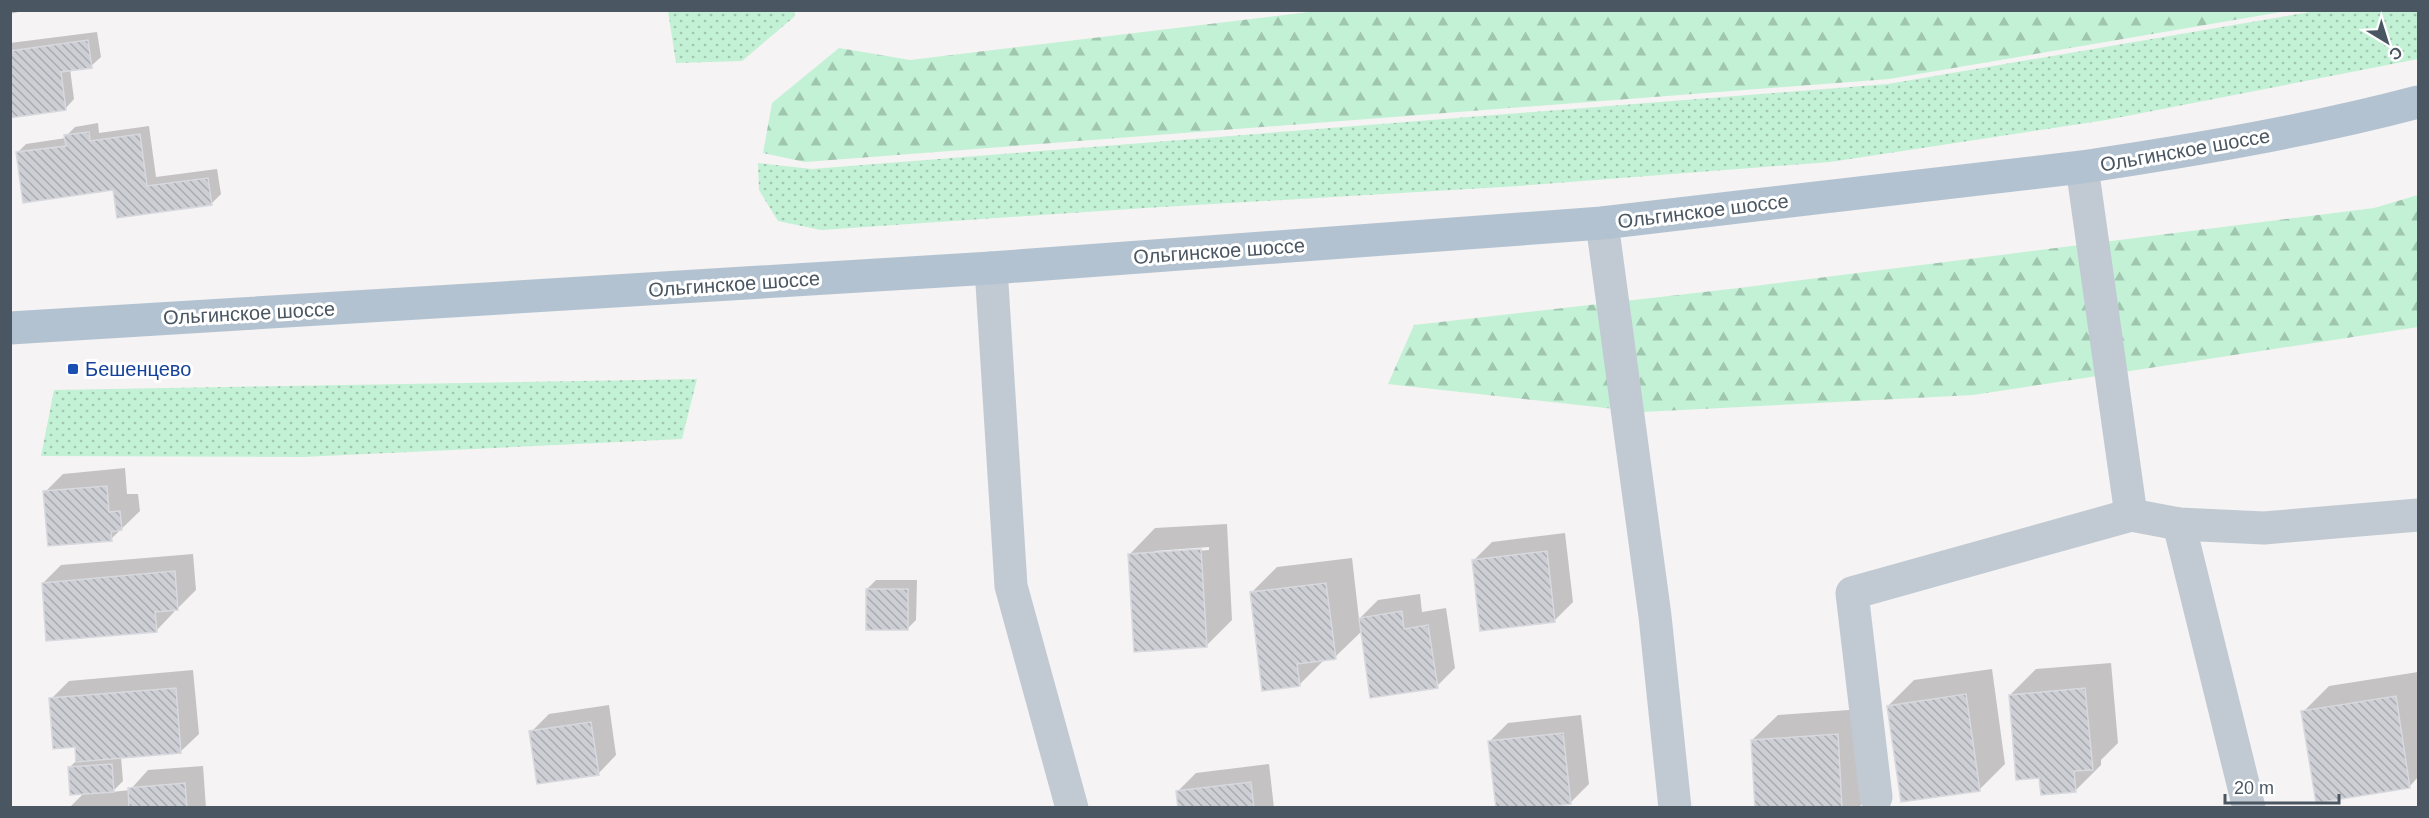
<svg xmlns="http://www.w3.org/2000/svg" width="2429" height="818" font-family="Helvetica,sans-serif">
	<defs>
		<pattern id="grass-dots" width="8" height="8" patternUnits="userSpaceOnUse" patternTransform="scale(1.5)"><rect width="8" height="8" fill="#c3f1d5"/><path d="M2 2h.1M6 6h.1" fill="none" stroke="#a0c6b0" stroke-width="1.8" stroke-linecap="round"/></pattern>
		<pattern id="forest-firs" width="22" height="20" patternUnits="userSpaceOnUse" patternTransform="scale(1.5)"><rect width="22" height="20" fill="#c3f1d5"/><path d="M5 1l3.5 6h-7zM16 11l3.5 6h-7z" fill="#a0c6b0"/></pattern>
		<pattern id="building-back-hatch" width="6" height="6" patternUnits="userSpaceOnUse" patternTransform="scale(1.5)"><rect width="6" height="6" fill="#cdcfd5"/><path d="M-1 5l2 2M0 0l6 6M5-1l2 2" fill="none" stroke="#a8abb0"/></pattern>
	</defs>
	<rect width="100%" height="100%" fill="#f5f3f3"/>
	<g fill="url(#grass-dots)">
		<path d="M 2321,10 L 2418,11 L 2418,59 L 2106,120 L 1830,162 L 1519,186 L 1145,208 L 821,230 L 778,221 L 759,190 L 758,163 L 812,169 L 1888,84 Z"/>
		<path d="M 668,11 L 668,10 L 795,11 L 794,17 L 742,61 L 676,63 Z"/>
		<path d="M 697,379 L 682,439 L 303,457 L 41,456 L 54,390 Z"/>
	</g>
	<g fill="url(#forest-firs)">
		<path d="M 1317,11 L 1317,10 L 2287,11 L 1889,79 L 805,162 L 763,153 L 772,103 L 839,48 L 910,60 Z"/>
		<path d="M 2418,195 L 2418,327 L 1973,395 L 1642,412 L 1388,384 L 1414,325 L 1739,288 L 2374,208 Z"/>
	</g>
	<g fill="#0003" fill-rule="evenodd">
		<path d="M 10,10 L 27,10 L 10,14 Z"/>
		<path d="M 97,32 L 101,57 L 91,66 L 70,69 L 74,99 L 65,109 L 10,116 L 10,43 Z"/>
		<path d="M 98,123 L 99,133 L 149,126 L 156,177 L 217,169 L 221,194 L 212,203 L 114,189 L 17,153 L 26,144 L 66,138 L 66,136 L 75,127 Z"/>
		<path d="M 125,468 L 127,494 L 138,494 L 140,511 L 111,539 L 45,492 L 63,474 Z"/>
		<path d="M 1227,524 L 1232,620 L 1206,646 L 1130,554 L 1155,528 ZM 1209,547 L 1209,550 L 1155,554 L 1155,551 Z"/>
		<path d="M 1565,533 L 1573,602 L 1554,621 L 1474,560 L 1492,542 Z"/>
		<path d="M 193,554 L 196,590 L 178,608 L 174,608 L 174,612 L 156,631 L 43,583 L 61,565 Z"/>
		<path d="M 1352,558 L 1359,619 L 1378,600 L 1420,594 L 1422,612 L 1446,608 L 1455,668 L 1437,686 L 1362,631 L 1335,657 L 1325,659 L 1299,685 L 1251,593 L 1277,567 Z"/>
		<path d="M 876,580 L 917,580 L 916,620 L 907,629 L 867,589 Z"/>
		<path d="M 2111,663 L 2118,743 L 2101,760 L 2101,765 L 2076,790 L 2041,776 L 2010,695 L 2036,669 Z"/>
		<path d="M 1992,669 L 2005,764 L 1979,790 L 1888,706 L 1914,680 Z"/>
		<path d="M 193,670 L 199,734 L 180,752 L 121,757 L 123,781 L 112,792 L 130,790 L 148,770 L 203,766 L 206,808 L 69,808 L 84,793 L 69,768 L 78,759 L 76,745 L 51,699 L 69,681 Z"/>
		<path d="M 2418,672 L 2418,777 L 2410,786 L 2303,712 L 2329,686 Z"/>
		<path d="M 609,705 L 616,755 L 598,774 L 531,732 L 549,714 Z"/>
		<path d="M 1863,709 L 1868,798 L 1858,808 L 1756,808 L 1752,740 L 1778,715 Z"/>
		<path d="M 1581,715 L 1589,784 L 1571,802 L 1489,742 L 1508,723 Z"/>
		<path d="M 1269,764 L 1274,808 L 1180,808 L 1178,791 L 1196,773 Z"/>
	</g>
	<g fill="url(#building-back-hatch)" stroke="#d7d9de" stroke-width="1.5">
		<path d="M 88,40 L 92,68 L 61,72 L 66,110 L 10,118 L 10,51 Z"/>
		<path d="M 89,132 L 90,141 L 140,134 L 147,186 L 208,178 L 212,205 L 117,218 L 113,190 L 23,203 L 16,152 L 66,146 L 64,135 Z"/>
		<path d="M 107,486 L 109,512 L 120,511 L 122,530 L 111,532 L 112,541 L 48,546 L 43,491 Z"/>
		<path d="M 1201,549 L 1207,647 L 1134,652 L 1128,554 Z"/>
		<path d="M 1547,551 L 1555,622 L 1480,631 L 1472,560 Z"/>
		<path d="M 175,571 L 178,610 L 155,612 L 157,632 L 46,641 L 42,583 Z"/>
		<path d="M 1326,583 L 1336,659 L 1297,664 L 1300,686 L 1262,691 L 1250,592 Z"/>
		<rect x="866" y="589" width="42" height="41"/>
		<path d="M 1402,611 L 1404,629 L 1428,625 L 1438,688 L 1370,698 L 1359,618 Z"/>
		<path d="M 176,688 L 181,753 L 76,762 L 75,747 L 53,749 L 49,698 Z"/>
		<path d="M 2085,688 L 2093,770 L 2074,771 L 2076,792 L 2041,795 L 2039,778 L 2016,780 L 2009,695 Z"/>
		<path d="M 1966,694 L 1980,791 L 1901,802 L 1887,706 Z"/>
		<path d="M 2396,696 L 2410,788 L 2316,803 L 2301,711 Z"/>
		<path d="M 591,722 L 599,775 L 537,784 L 529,731 Z"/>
		<path d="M 1563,733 L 1571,804 L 1539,808 L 1496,808 L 1488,741 Z"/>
		<path d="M 1838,734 L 1842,808 L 1755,808 L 1751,740 Z"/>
		<path d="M 112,764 L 114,792 L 70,795 L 68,767 Z"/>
		<path d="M 1251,782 L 1254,808 L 1178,808 L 1176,791 Z"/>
		<path d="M 185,783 L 187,808 L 117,808 L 129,807 L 128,788 Z"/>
	</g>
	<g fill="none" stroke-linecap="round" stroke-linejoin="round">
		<g stroke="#c1cad2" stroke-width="33">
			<path d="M 2082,167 L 2131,515"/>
			<path d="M 1602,223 L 1655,616 L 1675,808"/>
			<path d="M 991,268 L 1011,586 L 1072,808"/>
			<path d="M 2179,524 L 2249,808"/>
			<path d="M 1876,797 L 1852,593 L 2131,515 L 2179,524 L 2264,528 L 2418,515"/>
		</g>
		<path stroke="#b3c2d1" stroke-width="33" d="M 10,328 L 991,268 L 1602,223 L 2082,167 C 2195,150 2308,131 2418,102"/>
	</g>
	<rect fill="#1a4fb4" stroke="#fff" stroke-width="2" x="67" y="363" width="12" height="12" rx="3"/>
	<g text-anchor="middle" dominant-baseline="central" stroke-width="6" stroke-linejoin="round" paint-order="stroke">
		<g font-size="20" fill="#4a5661" stroke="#fff">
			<text transform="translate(2185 150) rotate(-10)">Ольгинское шоссе</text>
			<text transform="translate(1703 211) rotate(-7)">Ольгинское шоссе</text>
			<text transform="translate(1219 251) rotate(-4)">Ольгинское шоссе</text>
			<text transform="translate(734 284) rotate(-4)">Ольгинское шоссе</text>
			<text transform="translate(249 313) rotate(-3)">Ольгинское шоссе</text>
		</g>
		<g font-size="20" fill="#164399" stroke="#fff" text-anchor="start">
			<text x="85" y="369">Бешенцево</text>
		</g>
	</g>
	<rect width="2429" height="818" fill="none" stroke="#4a5661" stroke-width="24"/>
	<g transform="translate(2387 42) rotate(142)" stroke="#ffffff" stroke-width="4.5" paint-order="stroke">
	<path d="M0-4.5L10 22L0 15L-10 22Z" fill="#4a5661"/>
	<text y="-9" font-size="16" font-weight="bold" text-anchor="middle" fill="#4a5661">С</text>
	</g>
	<path d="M2225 794v9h114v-9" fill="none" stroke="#4a5661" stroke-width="3"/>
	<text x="2234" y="794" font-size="18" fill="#4a5661" stroke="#ffffff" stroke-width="4.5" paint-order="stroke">20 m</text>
</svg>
